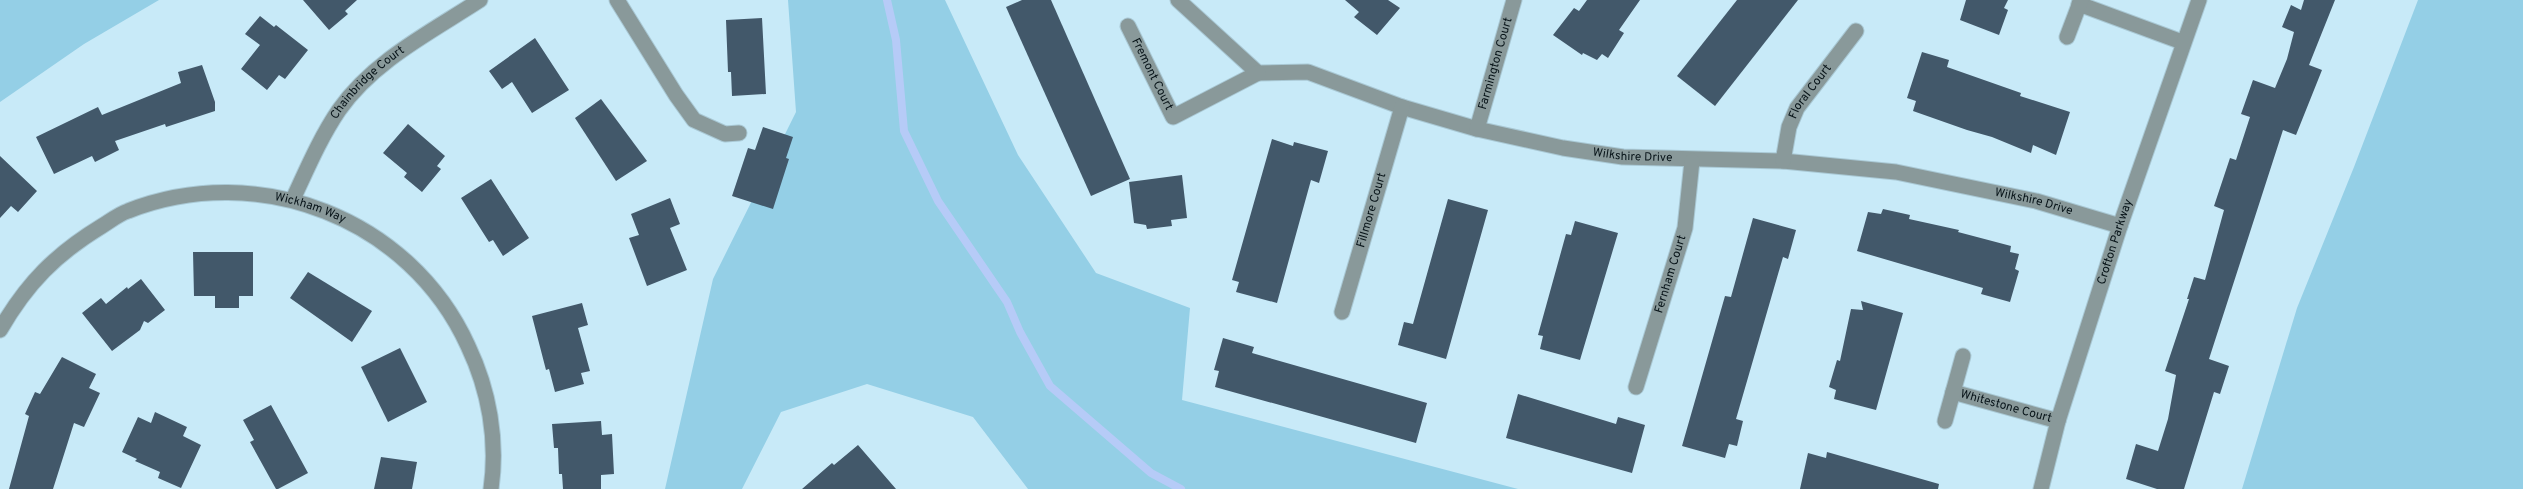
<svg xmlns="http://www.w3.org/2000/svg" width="2523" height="489" font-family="Overpass,sans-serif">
	<rect width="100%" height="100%" fill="#c8eaf8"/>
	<g fill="#94cfe6">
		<path d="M 0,0 L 159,0 L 84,44 L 0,102 Z"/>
		<path d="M 788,0 L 945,0 L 1018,155 L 1096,273 L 1190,308 L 1182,400 L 1518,489 L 1028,489 L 973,417 L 867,384 L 781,412 L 742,489 L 665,489 L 713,279 L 796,112 Z"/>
		<path d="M 2418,0 L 2523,0 L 2523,489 L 2242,489 L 2297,308 L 2354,167 Z"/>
	</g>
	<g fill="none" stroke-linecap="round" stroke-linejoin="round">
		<path stroke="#b6cbf7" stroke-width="8" d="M 887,0 L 896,40 L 904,131 L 938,201 L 1007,302 L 1020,332 L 1050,386 L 1151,473 L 1181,489"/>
	</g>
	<g fill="#42586a">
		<path d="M 303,0 L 357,0 L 345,11 L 348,14 L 329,30 Z"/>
		<path d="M 1022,0 L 1051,0 L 1130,179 L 1091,196 L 1006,7 Z"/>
		<path d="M 1345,0 L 1388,0 L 1400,8 L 1377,35 L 1354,17 L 1359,12 Z"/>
		<path d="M 1587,0 L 1640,0 L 1619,30 L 1624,33 L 1608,58 L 1602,54 L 1597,60 L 1583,53 L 1582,55 L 1553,35 L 1574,8 L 1579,11 Z"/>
		<path d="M 1737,0 L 1798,0 L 1715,106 L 1677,76 Z"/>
		<path d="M 1966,0 L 2008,0 L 2004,8 L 2008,10 L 1999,35 L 1960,20 Z"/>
		<path d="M 2304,0 L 2335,0 L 2309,65 L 2322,70 L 2296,135 L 2283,130 L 2209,359 L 2229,366 L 2220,394 L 2214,392 L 2184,489 L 2157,489 L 2126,479 L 2136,444 L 2158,451 L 2168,419 L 2176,375 L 2165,371 L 2189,299 L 2187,299 L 2194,277 L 2205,280 L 2224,210 L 2214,206 L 2230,158 L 2236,160 L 2250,117 L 2241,114 L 2253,80 L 2275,88 L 2287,59 L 2294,32 L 2282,27 L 2291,5 L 2301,10 Z"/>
		<path d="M 260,16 L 274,27 L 276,25 L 308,50 L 285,79 L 279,75 L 267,90 L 241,69 L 260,45 L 245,34 Z"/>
		<path d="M 762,18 L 766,94 L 732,96 L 731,72 L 728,72 L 726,20 Z"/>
		<path d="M 535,38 L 569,90 L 532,113 L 512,82 L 502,89 L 489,71 Z"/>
		<path d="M 1922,52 L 1949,60 L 1947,67 L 2021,93 L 2020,96 L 2070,112 L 2056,155 L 2033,145 L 2031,153 L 1992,137 L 1967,130 L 1913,111 L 1916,101 L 1907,98 Z"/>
		<path d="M 202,65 L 215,102 L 215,111 L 166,127 L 165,124 L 115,141 L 119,150 L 95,162 L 92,156 L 54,174 L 36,137 L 98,107 L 102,115 L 181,83 L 178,72 Z"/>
		<path d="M 601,99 L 647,161 L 616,181 L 575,118 Z"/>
		<path d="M 408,124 L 445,156 L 437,166 L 441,169 L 422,192 L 404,177 L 407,173 L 383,153 Z"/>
		<path d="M 763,127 L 793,137 L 786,158 L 789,159 L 773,209 L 732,196 L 748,148 L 755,150 Z"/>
		<path d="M 1272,139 L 1293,146 L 1294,142 L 1328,151 L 1319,183 L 1311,180 L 1277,303 L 1236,292 L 1239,282 L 1232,280 Z"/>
		<path d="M 0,156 L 37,191 L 18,212 L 11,206 L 0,218 Z"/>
		<path d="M 1182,175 L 1187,218 L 1171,220 L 1172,226 L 1147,229 L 1146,225 L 1134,223 L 1129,182 Z"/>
		<path d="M 491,179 L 529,238 L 503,256 L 493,240 L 489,242 L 461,198 Z"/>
		<path d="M 670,198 L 680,224 L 670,228 L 687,270 L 647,286 L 629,238 L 639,235 L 631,214 Z"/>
		<path d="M 1448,199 L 1488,210 L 1446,359 L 1398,345 L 1404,322 L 1413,324 Z"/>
		<path d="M 1883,209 L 1910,215 L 1909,219 L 1959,230 L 1958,232 L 2011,246 L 2010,252 L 2019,254 L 2015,269 L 2019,271 L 2010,302 L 1981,294 L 1983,288 L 1857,251 L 1868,212 L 1881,214 Z"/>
		<path d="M 1753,218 L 1796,230 L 1788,259 L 1783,257 L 1736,419 L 1743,421 L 1737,446 L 1729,444 L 1725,458 L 1682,446 L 1725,296 L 1731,297 Z"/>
		<path d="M 1575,221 L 1618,233 L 1580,360 L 1540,349 L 1543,336 L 1538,335 L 1566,234 L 1571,235 Z"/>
		<path d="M 193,252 L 253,252 L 253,296 L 239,296 L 239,308 L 215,308 L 215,296 L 194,296 Z"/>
		<path d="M 308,272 L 372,311 L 352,342 L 290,298 Z"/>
		<path d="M 141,279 L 165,310 L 148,323 L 144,321 L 140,330 L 112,351 L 82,313 L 101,298 L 106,304 L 127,287 L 128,289 Z"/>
		<path d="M 1861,301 L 1903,313 L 1876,410 L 1834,399 L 1836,390 L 1829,387 L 1837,360 L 1840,361 L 1851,309 L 1863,310 Z"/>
		<path d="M 582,303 L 588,325 L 578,328 L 590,371 L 581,373 L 584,384 L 555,392 L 549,369 L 546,370 L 532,316 Z"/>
		<path d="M 1223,338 L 1254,347 L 1252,353 L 1427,403 L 1416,443 L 1215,387 L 1219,371 L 1214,370 Z"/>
		<path d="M 400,348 L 427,402 L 388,422 L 361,367 Z"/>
		<path d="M 62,357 L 96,374 L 89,388 L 100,393 L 84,427 L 74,423 L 53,489 L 9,489 L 29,416 L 25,414 L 35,392 L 40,394 Z"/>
		<path d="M 1518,394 L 1616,424 L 1618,417 L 1645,425 L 1632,473 L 1506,438 Z"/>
		<path d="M 271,405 L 308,473 L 278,489 L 276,489 L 250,442 L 254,440 L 243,420 Z"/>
		<path d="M 155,412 L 187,427 L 183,436 L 201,445 L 181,488 L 158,478 L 160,472 L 135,461 L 137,459 L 122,452 L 138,417 L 151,423 Z"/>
		<path d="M 601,421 L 602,435 L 612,434 L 614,474 L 601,475 L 601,489 L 563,489 L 562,474 L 559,474 L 558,448 L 554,448 L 552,424 Z"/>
		<path d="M 858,445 L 896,489 L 802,489 L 832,463 L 834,465 Z"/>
		<path d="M 1827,452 L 1939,484 L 1938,489 L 1800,489 L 1808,453 L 1826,458 Z"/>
		<path d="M 381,457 L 417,462 L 412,489 L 374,489 Z"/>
	</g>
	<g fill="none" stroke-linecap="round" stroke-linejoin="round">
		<defs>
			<g id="minor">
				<path d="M 617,0 L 676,95 L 694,120 L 725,134 L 739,133"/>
				<path id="s1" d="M 1178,0 L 1258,73 L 1308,72 L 1402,107 L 1477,129 L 1563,148 L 1623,157 L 1783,161 L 1896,172 L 2036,201 L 2120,226"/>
				<path d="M 2079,4 L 2182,42"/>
				<path id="s2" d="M 1128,26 L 1173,117 L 1258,73"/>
				<path d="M 2067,37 L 2081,0"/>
				<path id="s3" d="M 1477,129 L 1514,0"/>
				<path id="s4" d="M 1783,161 L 1789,127 L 1797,108 L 1856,31"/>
				<path id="s5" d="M 293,199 C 307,169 320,138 339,110 C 373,61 431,32 480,0"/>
				<path id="s6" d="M 1342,312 L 1402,107"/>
				<path id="s7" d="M 0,330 C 27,283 56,254 102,226 C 110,221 119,214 128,211 C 258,160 410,218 468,346 C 489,390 498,440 491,489"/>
				<path id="s8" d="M 1636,387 L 1685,228 L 1692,161"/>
				<path id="s9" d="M 1953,392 L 2058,421"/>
				<path d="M 1945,421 L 1963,356"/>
				<path id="s10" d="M 2041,489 L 2058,421 L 2120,226 L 2199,0"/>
			</g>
		</defs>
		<use href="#minor" stroke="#a9c8d4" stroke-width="17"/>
		<use href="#minor" stroke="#89999a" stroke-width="15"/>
	</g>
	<g text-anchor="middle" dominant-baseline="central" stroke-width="5" stroke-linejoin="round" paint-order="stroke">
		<g font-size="12" fill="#071318" stroke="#fff">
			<text stroke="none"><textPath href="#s3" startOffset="68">Farmington Court</textPath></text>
			<text stroke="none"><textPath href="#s2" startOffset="54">Fremont Court</textPath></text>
			<text stroke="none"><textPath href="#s5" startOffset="140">Chainbridge Court</textPath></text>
			<text stroke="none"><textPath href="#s4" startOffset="76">Floral Court</textPath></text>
			<text stroke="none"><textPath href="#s1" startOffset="495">Wilkshire Drive</textPath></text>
			<text stroke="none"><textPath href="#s1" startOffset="900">Wilkshire Drive</textPath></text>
			<text stroke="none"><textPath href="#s7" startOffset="364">Wickham Way</textPath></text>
			<text stroke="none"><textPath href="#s6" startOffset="106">Fillmore Court</textPath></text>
			<text stroke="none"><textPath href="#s10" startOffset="258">Crofton Parkway</textPath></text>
			<text stroke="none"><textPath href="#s8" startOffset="118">Fernham Court</textPath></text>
			<text stroke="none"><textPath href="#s9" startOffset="55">Whitestone Court</textPath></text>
		</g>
	</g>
</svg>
